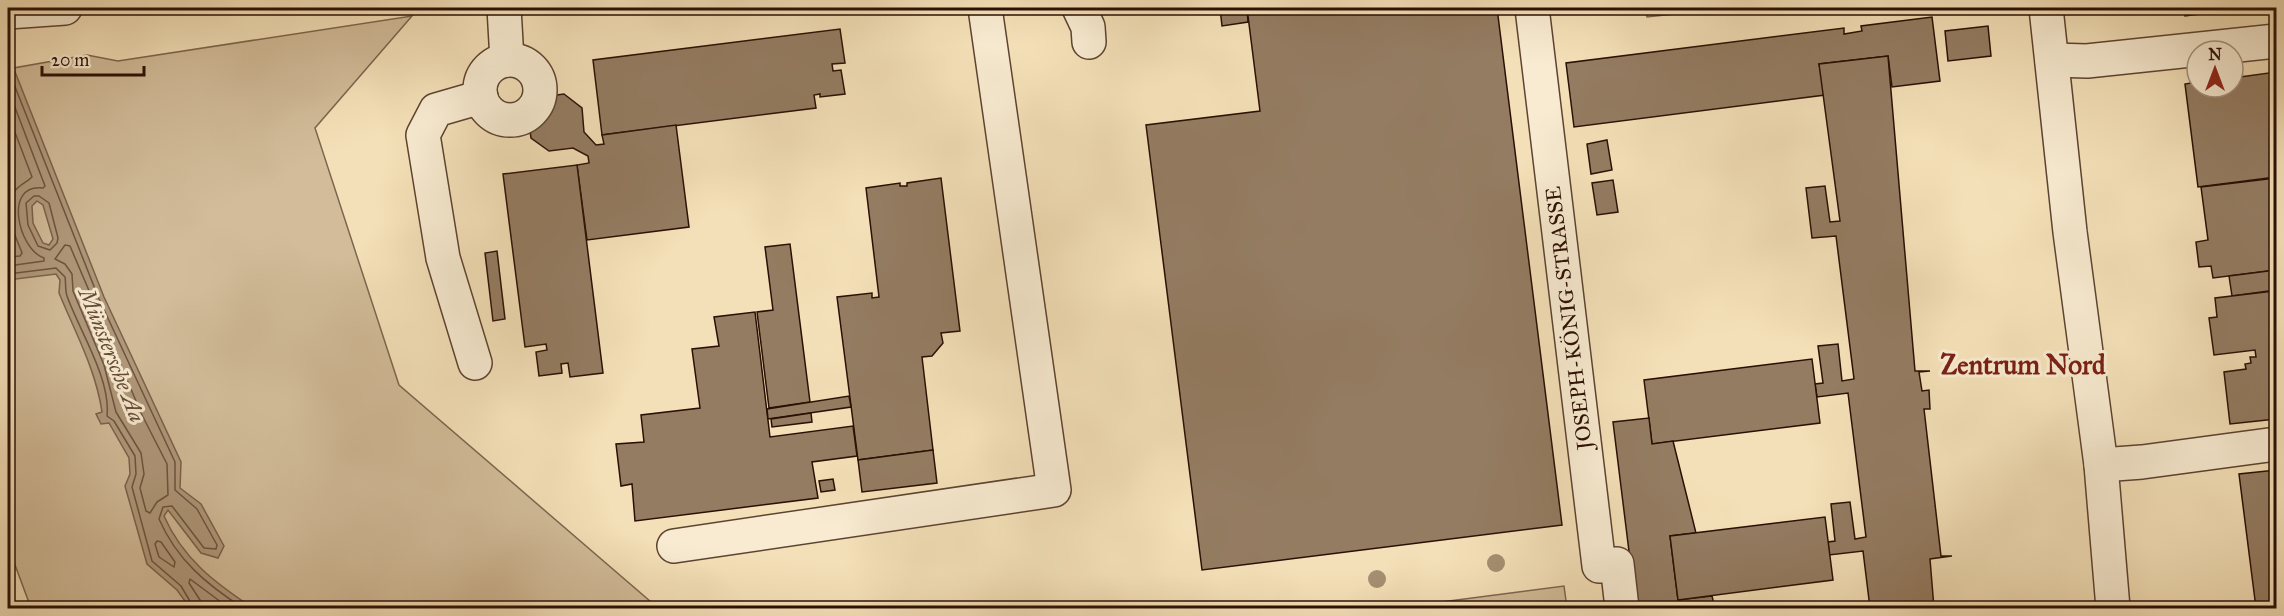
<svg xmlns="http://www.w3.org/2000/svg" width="2284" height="616" font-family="'IM FELL Great Primer',serif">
	<rect width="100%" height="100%" fill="#f4e0b8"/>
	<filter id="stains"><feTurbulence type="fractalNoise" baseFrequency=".00333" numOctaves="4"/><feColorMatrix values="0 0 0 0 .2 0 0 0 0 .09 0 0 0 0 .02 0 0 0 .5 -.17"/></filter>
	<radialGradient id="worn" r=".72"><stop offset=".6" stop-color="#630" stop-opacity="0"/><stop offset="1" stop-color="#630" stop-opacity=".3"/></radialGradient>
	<g fill="#d2bc99" stroke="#7e664e" stroke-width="1.5">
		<path d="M 1646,8 L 1731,8 L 1647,17 Z"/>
		<path d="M 412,16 L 315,128 L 399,385 L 658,608 L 31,608 L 8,546 L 8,69 L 87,55 L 118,61 Z"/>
		<path d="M 1564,586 L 1567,608 L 1395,608 Z"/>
	</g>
	<path fill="#b0997b" stroke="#7b624b" stroke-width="1.5" fill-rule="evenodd" d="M 8,54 L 104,297 L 181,462 L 180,488 L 201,504 L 224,546 L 218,558 L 201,553 L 168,510 L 164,516 C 183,559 215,583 253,608 L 190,608 L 177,590 L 147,564 L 125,486 L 130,474 L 129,458 L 109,423 L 101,424 L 96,414 L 102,412 C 96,370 75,332 59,293 L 60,280 L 56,274 L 8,280 ZM 37,201 L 43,205 L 53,239 L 49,245 L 43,243 L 33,223 L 32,206 Z"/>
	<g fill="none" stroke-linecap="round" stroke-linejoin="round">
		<g stroke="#6e5440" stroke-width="1.5">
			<path d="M 8,69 L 99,299 L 175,462 L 175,490 L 197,509 L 217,545 L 216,549 L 204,548 L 172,506 L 163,507 L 159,519 C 177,560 206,584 243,608"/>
			<path d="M 8,89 L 45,186 L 43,188 C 3,183 18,249 44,258 L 44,261 L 8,266"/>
			<path d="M 8,114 L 32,177 C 27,182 19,185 14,192 C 1,210 16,236 22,253 L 20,256 L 8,257"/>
			<path d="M 39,196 L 49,203 L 58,238 L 57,243 L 50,250 L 38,246 L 28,225 L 26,203 L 34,196 Z"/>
			<path d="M 65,245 L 70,246 L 142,415 L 167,464 L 168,495 L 157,502 L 150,513 L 146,511 L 140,488 L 144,474 L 141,453 L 116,412 L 104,365 L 73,291 L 72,274 L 65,264 L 55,259 Z"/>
			<path d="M 8,274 L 56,268 L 65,277 C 66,283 65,290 67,296 C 79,330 111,379 107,416 L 114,421 L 135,456 L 136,474 L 132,487 L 152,561 L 181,586 L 194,608"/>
			<path d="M 157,541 L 161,542 L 175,562 L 174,567 L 159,557 L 155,544 Z"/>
			<path d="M 202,608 L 200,600 L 189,583 L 190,579 L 229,608"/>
		</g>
	</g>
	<g fill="#947c62" stroke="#2b0f04" stroke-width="1.5">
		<path d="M 1220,8 L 1247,8 L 1248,22 L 1222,26 Z"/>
		<path d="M 1247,8 L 1497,8 L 1562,525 L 1202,570 L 1146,125 L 1260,111 Z"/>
		<path d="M 2184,8 L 2232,8 L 2232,10 L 2185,16 Z"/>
		<path d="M 1932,17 L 1940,81 L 1892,87 L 1888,56 L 1819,64 L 1825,95 L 1574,127 L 1566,63 L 1844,28 L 1844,34 L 1862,31 L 1861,26 Z"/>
		<path d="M 1988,26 L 1991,56 L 1948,61 L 1945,31 Z"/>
		<path d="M 840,29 L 845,63 L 832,64 L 833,71 L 841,70 L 845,94 L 820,97 L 820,94 L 814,95 L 816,108 L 602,135 L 593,60 Z"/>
		<path d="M 1888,56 L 1915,371 L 1930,371 L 1919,372 L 1922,391 L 1929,390 L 1930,409 L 1924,409 L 1941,556 L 1952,556 L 1930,559 L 1934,608 L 1870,608 L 1863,551 L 1829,555 L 1828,542 L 1835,541 L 1831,504 L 1850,502 L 1855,539 L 1866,537 L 1848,393 L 1817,397 L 1815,384 L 1823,383 L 1818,346 L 1838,344 L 1842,381 L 1854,379 L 1836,236 L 1812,238 L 1806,188 L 1825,186 L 1830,222 L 1840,221 L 1819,64 Z"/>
		<path d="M 2276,72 L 2276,177 L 2198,187 L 2185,84 L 2197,82 L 2197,87 L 2233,87 L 2233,78 Z"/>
		<path d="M 564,94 L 582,108 L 584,132 L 596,145 L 604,144 L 602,135 L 676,125 L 689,227 L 587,240 L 577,165 L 589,163 L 588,156 L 573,148 L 549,151 L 531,138 L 528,116 L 542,97 Z"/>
		<path d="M 1607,140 L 1612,170 L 1591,174 L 1587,144 Z"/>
		<path d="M 577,165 L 603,373 L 570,377 L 568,363 L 561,364 L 562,373 L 539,376 L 536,352 L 547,350 L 546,344 L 525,347 L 503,174 Z"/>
		<path d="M 941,178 L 960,331 L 941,333 L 943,343 L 932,356 L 922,357 L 933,450 L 858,460 L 837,297 L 872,293 L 872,298 L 879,297 L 866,188 L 900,183 L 900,186 L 907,186 L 907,183 Z"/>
		<path d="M 2276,178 L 2276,270 L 2213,278 L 2211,266 L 2199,267 L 2196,242 L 2208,240 L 2201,187 Z"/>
		<path d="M 1613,180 L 1618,212 L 1597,215 L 1592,183 Z"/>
		<path d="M 790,244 L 810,402 L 769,408 L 757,312 L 773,310 L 765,247 Z"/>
		<path d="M 497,251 L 505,319 L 493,321 L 485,253 Z"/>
		<path d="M 2276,270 L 2276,290 L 2232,296 L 2229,276 Z"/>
		<path d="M 2274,291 L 2276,311 L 2276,419 L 2230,424 L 2224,372 L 2246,369 L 2245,364 L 2251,363 L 2250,357 L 2256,357 L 2255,350 L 2214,355 L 2209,318 L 2217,317 L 2215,298 Z"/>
		<path d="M 755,312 L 770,437 L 853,426 L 857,456 L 812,462 L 818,498 L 635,521 L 632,484 L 621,486 L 616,444 L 644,442 L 641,415 L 700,408 L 692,349 L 719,346 L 714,317 Z"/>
		<path d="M 1812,359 L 1820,423 L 1652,444 L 1644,380 Z"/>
		<path d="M 849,396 L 851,407 L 768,419 L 767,409 Z"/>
		<path d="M 811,413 L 812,422 L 772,427 L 771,419 Z"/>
		<path d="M 1649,418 L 1652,444 L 1673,441 L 1696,533 L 1670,536 L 1678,600 L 1712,596 L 1715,608 L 1636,608 L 1613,422 Z"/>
		<path d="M 933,450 L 937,483 L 862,492 L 858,460 Z"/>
		<path d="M 2276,470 L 2276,608 L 2256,608 L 2239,474 Z"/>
		<path d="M 833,479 L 835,490 L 821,492 L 819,481 Z"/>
		<path d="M 1825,517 L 1833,580 L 1678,600 L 1670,536 Z"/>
	</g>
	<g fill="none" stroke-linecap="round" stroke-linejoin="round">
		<defs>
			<g id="minor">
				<path d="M 504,8 L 507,60"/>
				<path d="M 1079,8 L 1088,27 L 1089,42"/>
				<path d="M 1532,8 L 1599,566 L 1617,564 L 1622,608"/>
				<path d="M 2046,8 L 2070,232 L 2101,465 L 2113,608"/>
				<path d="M 8,12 L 65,8"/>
				<path d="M 2052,60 L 2087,61 L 2276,41"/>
				<circle cx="510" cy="90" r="30"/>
				<path d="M 475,363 L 443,258 L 423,135 L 436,110 L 481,97"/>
				<path d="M 2101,465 L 2142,462 L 2276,444"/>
				<path d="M 674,546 L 1054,490 L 985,8"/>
			</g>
		</defs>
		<use href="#minor" stroke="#5d4331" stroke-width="36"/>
		<use href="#minor" stroke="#f8ebd1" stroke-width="33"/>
	</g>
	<g fill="#a58f72">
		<circle cx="1496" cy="563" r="9"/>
		<circle cx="1377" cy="579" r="9"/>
	</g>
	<g text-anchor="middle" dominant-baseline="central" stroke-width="6" stroke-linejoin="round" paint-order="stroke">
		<g font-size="21" fill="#2b0f04" stroke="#f8ebd1">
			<text transform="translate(1569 318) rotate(-97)">JOSEPH-KÖNIG-STRASSE</text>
		</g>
		<g font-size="22" font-style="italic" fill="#674d3a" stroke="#f8ebd1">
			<text transform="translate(112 355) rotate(68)">Münstersche Aa</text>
		</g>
		<g font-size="27" font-weight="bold" fill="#7a1f14" stroke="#f8ebd1">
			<text x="2023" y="364">Zentrum Nord</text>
		</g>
	</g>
	<rect width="2284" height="616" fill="none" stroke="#f4e0b8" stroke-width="30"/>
	<rect x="9" y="9" width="2266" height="598" fill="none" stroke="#2b0f04" stroke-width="3"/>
	<rect x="15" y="15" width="2254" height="586" fill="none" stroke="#2b0f04" stroke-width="1.5"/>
	<g transform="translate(2215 69)"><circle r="28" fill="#f8ebd1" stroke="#a6937f" stroke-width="1.5"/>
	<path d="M0-4.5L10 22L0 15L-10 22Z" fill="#8f2418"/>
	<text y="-9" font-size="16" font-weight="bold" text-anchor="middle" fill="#2b0f04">N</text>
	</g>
	<path d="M42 66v9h102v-9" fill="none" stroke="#2b0f04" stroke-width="3"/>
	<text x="51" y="66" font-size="18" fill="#2b0f04" stroke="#f8ebd1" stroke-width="4.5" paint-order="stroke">20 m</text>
	<rect width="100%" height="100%" filter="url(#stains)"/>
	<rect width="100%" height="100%" fill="url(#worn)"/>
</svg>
